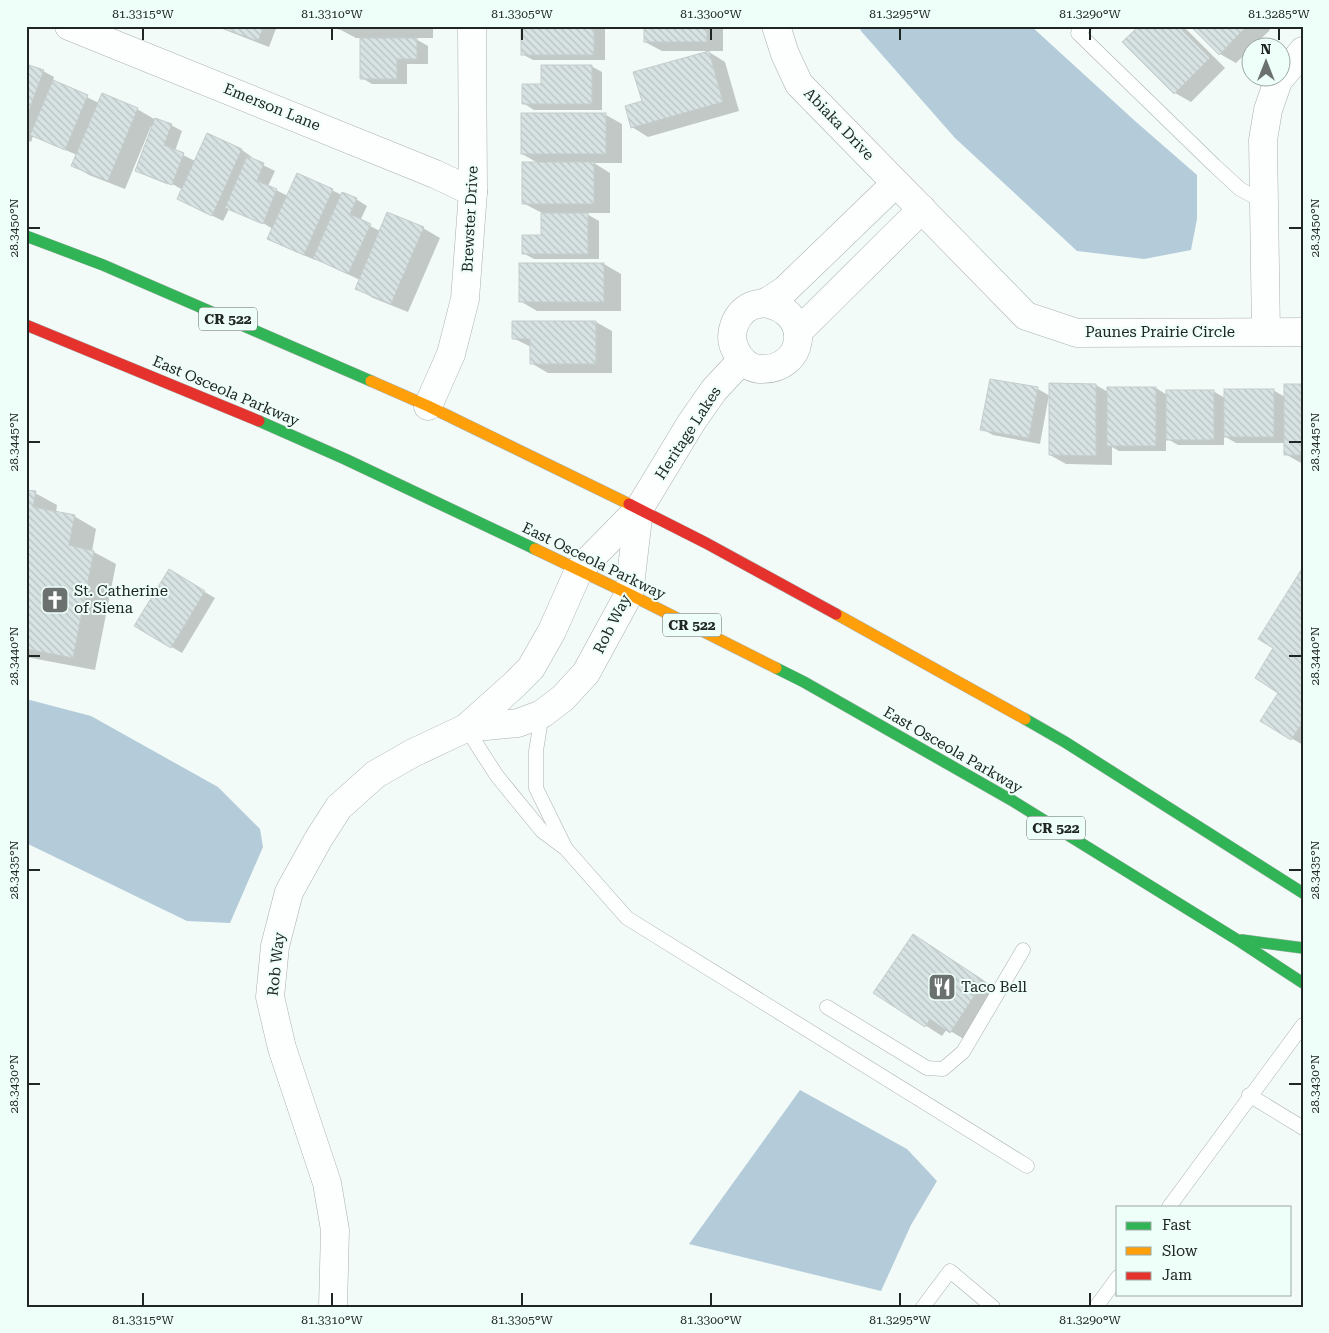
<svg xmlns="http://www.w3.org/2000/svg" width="1329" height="1333" font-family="'Roboto Serif',serif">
	<defs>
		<pattern id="building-back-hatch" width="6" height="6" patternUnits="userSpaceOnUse" patternTransform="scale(1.25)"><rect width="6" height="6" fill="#d7e2e2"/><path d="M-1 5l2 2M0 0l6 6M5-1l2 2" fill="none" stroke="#b8c2c2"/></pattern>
	</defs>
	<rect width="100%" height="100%" fill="#f2fbf8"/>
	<g fill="#b4cbd9">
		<path d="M 859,26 L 1031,26 L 1135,121 L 1197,175 L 1197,219 L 1191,250 L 1144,259 L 1077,251 L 955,138 L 861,31 Z"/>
		<path d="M 26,699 L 91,716 L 218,787 L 260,829 L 263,847 L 230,923 L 187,921 L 26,843 Z"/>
		<path d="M 800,1090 L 907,1149 L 937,1181 L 911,1225 L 881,1291 L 689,1244 Z"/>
	</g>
	<g fill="#0003">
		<path d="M 215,26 L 277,26 L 269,47 Z"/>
		<path d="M 339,26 L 433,26 L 433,38 L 414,38 L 428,46 L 428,64 L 407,64 L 407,84 L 372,84 L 362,78 L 362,38 L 356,38 L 339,29 Z"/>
		<path d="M 522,26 L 605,26 L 605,60 L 533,60 L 522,54 Z"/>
		<path d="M 645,26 L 723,26 L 723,51 L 662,51 L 645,42 Z"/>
		<path d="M 1140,26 L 1183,26 L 1225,68 L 1191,102 L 1175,93 Z"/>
		<path d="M 1192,26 L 1266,26 L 1270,30 L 1236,63 L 1220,54 Z"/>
		<path d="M 709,52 L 725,62 L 739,111 L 648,137 L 632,127 Z"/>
		<path d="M 26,65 L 43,71 L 54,77 L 53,81 L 99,103 L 137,109 L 156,120 L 171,125 L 182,131 L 175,151 L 195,161 L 207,135 L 242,150 L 252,157 L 251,159 L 275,171 L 268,186 L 288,196 L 298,174 L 342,195 L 356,199 L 367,206 L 360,221 L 380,231 L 423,228 L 440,238 L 408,312 L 373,298 L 357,288 L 360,280 L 316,259 L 315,260 L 280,245 L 273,229 L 258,220 L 257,222 L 229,209 L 223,221 L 178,199 L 183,190 L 167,181 L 166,183 L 169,185 L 147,176 L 136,170 L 153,126 L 151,126 L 125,189 L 89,175 L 73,165 L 77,155 L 33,136 L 31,142 L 26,140 Z"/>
		<path d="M 591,66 L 602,72 L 602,110 L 534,110 L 523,103 L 542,85 Z"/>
		<path d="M 606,115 L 622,124 L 622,163 L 594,163 L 610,173 L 610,213 L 585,213 L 599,221 L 599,259 L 534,259 L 523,253 L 542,236 L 542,213 L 523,203 L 538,163 L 522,154 Z"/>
		<path d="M 604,264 L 621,274 L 621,311 L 537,311 L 520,301 Z"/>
		<path d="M 596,322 L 612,331 L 612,373 L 548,373 L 531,363 L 531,347 L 513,338 Z"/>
		<path d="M 991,380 L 1038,389 L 1050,396 L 1049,395 L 1040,444 L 993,435 L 982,429 Z"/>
		<path d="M 1096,385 L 1108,392 L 1156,388 L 1167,395 L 1213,391 L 1225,398 L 1273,390 L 1285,397 L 1303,385 L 1303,464 L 1285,454 L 1285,443 L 1236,443 L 1224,436 L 1224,445 L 1178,445 L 1166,438 L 1166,451 L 1119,451 L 1112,447 L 1112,465 L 1066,464 L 1050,455 Z"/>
		<path d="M 26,491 L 35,493 L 57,505 L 56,513 L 74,516 L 96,529 L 92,551 L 116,564 L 95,670 L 26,657 Z"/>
		<path d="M 1303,569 L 1303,745 L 1262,721 L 1280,692 L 1275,648 Z"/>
		<path d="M 169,571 L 215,598 L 182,653 L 136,626 Z"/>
		<path d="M 929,945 L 1000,991 L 967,1041 L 947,1029 L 942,1036 L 875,993 Z"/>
	</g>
	<g fill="url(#building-back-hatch)" stroke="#c5cdcc">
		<path d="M 224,26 L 264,26 L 258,41 L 224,29 Z"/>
		<rect x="338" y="26" width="79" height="3"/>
		<rect x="521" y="26" width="73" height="29"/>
		<rect x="644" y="26" width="63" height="16"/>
		<path d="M 1139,26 L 1178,26 L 1210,58 L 1174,94 L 1122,42 Z"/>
		<path d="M 1190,26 L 1247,26 L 1219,55 Z"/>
		<path d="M 360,38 L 417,38 L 417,59 L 397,59 L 397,79 L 360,79 Z"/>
		<path d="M 709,51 L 723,102 L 631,128 L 625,106 L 642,101 L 633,72 Z"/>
		<path d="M 26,64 L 44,70 L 26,118 Z"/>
		<path d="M 541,65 L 592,65 L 592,104 L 522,104 L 522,84 L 541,84 Z"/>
		<path d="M 53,80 L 88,95 L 65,150 L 30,135 Z"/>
		<path d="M 102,93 L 138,108 L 108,181 L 71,166 Z"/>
		<rect x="521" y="113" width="85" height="41"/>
		<path d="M 155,118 L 172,124 L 164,145 L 184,153 L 172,185 L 135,171 Z"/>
		<path d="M 207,133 L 242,149 L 212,216 L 177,199 Z"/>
		<path d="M 247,156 L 264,163 L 257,181 L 277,189 L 263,224 L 225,208 Z"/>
		<rect x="522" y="162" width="72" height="42"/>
		<path d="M 297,173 L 333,189 L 304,255 L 267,239 Z"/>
		<path d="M 342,192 L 357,198 L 350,214 L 371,224 L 348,274 L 313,258 Z"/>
		<path d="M 387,212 L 424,227 L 391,304 L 355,289 Z"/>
		<path d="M 541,213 L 588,213 L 588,254 L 522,254 L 522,235 L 541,235 Z"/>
		<rect x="519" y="263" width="85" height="39"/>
		<path d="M 512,321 L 596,321 L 596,364 L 530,364 L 530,339 L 512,339 Z"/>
		<path d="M 990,379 L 1038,387 L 1029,438 L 980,430 Z"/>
		<path d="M 1049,383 L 1096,384 L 1096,456 L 1049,455 Z"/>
		<rect x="1284" y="384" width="19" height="71"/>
		<rect x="1107" y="387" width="49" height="59"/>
		<rect x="1224" y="389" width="50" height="48"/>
		<rect x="1166" y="390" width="48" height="50"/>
		<path d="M 26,490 L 36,491 L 33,507 L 75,515 L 69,545 L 94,551 L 73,658 L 26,649 Z"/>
		<path d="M 1303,567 L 1303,722 L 1291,740 L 1260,721 L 1278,693 L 1255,678 L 1273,648 L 1258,639 Z"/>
		<path d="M 169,569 L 205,591 L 171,648 L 134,626 Z"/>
		<path d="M 913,934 L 984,981 L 950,1033 L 930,1019 L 925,1027 L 873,993 Z"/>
	</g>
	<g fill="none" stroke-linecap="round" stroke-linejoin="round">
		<defs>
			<g id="lane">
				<path d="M 1085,26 L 1078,33 L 1215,166 L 1240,189 L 1264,202"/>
				<path d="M 542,714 L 536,751 L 536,788 L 565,847"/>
				<path d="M 466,728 L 497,776 L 542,831 L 566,849 L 627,918 L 1027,1166"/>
				<path d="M 827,1007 L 927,1068 L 943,1069 L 963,1052 L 1023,950"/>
				<path d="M 1249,1095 L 1303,1128"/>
				<path d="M 1169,1207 L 1303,1025"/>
				<path d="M 923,1307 L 950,1271 L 993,1307"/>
				<path d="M 1096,1307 L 1118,1277"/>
			</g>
			<g id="street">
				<path d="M 69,26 L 435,174 L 473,192"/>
				<path d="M 776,26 L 785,54 L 799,84 L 1026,316 L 1077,333 L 1303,332"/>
				<path d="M 1282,76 L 1303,51"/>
				<path d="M 764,303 C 815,312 805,372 759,369 C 749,368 740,360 736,351 C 727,335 735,314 751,306 C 756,304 761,304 766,302 C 772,299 779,294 785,290 L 896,183"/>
				<path d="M 798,332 L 922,209"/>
				<path d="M 1266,332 L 1263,140 L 1268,110 L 1278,81 L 1280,78"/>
				<path d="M 428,406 L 451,354 L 465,299 L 473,192 L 472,26"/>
				<path d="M 466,728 L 518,723 L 542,714 L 563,698 L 586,673 L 629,594 L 639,509"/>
				<path d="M 333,1307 L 335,1230 L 327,1183 L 282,1048 L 270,997 L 275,946 L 289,892 L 319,838 L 339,807 L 376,774 L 413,753 L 466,728 L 514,685 L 531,668 L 552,631 L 579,570 L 639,509 L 691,423 L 714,390 L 742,360"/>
			</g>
			<g id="fast">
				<path d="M 26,236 L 103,265 L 371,381"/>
				<path d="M 259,421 L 345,459 L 535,549"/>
				<path d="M 776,668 L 804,682 L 1013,801 L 1236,939 L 1303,983"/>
				<path d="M 1025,719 L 1065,742 L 1303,893"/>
				<path d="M 1242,940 L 1303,948"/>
			</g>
			<g id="slow">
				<path d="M 371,381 L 428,406 L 629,504"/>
				<path d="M 535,549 L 629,594 L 776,668"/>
				<path d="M 836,614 L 1025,719"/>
			</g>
			<g id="jam">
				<path d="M 26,325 L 259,421"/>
				<path d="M 629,504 L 706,543 L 836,614"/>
			</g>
		</defs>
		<use href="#lane" stroke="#aab1ae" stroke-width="15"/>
		<use href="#street" stroke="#aab1ae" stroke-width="29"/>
		<use href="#fast" stroke="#aab1ae" stroke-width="12"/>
		<use href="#slow" stroke="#aab1ae" stroke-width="12"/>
		<use href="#jam" stroke="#aab1ae" stroke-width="12"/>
		<use href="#lane" stroke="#fdfefe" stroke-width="14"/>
		<use href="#street" stroke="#fdfefe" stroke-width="28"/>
		<use href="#fast" stroke="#30b455" stroke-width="11"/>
		<use href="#slow" stroke="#ff9f0a" stroke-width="11"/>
		<use href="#jam" stroke="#e5322d" stroke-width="11"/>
	</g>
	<path fill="none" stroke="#202624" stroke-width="2" d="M 143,28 L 143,40M 332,28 L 332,40M 522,28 L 522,40M 711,28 L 711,40M 900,28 L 900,40M 1090,28 L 1090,40M 1279,28 L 1279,40M 28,228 L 40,228M 1289,228 L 1302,228M 28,442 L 40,442M 1289,442 L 1302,442M 28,656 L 40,656M 1289,656 L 1302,656M 28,870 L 40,870M 1289,870 L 1302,870M 28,1084 L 40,1084M 1289,1084 L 1302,1084M 143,1293 L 143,1306M 332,1293 L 332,1306M 522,1293 L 522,1306M 711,1293 L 711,1306M 900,1293 L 900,1306M 1090,1293 L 1090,1306"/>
	<defs>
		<symbol id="church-square" viewBox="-11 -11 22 22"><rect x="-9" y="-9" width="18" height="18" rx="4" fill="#6a716e" stroke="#eefff9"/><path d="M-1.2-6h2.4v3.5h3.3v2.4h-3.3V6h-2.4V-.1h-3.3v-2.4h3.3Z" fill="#fff"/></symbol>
		<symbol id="restaurant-square" viewBox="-11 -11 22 22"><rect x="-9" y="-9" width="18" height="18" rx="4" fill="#6a716e" stroke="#eefff9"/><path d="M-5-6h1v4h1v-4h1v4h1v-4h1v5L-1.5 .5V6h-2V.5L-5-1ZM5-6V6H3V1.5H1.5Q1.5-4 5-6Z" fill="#fff"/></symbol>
	</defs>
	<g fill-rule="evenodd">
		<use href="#church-square" x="39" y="584" width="32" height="32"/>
		<use href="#restaurant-square" x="926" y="971" width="32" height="32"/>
	</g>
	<g text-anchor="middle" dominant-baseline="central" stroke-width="4" stroke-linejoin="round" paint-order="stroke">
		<g fill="#eefff9" stroke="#5e6764" stroke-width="1">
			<rect x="199" y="307.5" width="58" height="23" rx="4"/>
			<rect x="663" y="613.5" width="58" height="23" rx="4"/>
			<rect x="1027" y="816.5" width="58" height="23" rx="4"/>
		</g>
		<g font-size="14" font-weight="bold" fill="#202624">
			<text x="228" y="319">CR 522</text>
			<text x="692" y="625">CR 522</text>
			<text x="1056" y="828">CR 522</text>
		</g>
		<g font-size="15" fill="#202624" stroke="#eefff9">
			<text transform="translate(272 107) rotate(22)">Emerson Lane</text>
			<text transform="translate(839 124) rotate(46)">Abiaka Drive</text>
			<text transform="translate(470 219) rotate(-87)">Brewster Drive</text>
			<text x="1160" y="332">Paunes Prairie Circle</text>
			<text transform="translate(226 391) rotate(23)">East Osceola Parkway</text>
			<text transform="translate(688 433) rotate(-57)">Heritage Lakes</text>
			<text transform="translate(594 561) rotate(26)">East Osceola Parkway</text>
			<text transform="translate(612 624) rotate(-63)">Rob Way</text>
			<text transform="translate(953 750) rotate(30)">East Osceola Parkway</text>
			<text transform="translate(276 964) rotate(-84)">Rob Way</text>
		</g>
		<g font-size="15" fill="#202624" stroke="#eefff9" text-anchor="start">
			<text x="74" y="591">St. Catherine<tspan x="74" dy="17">of Siena</tspan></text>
			<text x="961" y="987">Taco Bell</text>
		</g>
	</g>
	<rect width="1329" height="1333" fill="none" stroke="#eefff9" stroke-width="55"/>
	<rect x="1116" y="1206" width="175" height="90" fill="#eefff9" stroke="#9ca8a4"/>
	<rect x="1126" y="1222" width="25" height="8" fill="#30b455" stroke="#9ca8a4"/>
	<text x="1162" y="1230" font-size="15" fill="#202624">Fast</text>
	<rect x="1126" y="1247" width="25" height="8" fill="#ff9f0a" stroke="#9ca8a4"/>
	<text x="1162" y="1256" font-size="15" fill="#202624">Slow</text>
	<rect x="1126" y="1272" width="25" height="8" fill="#e5322d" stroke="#9ca8a4"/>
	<text x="1162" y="1280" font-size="15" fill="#202624">Jam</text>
	<g transform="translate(1266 62)"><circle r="24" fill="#eefff9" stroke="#9ca8a4"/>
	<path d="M0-4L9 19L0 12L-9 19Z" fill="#6a716e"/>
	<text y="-8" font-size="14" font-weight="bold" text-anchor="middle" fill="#202624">N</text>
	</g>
	<rect x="28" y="28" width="1274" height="1278" fill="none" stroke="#202624" stroke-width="2"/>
	<g font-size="12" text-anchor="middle" fill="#202624">
		<text x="143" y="18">81.3315°W</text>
		<text x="332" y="18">81.3310°W</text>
		<text x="522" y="18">81.3305°W</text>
		<text x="711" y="18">81.3300°W</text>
		<text x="900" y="18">81.3295°W</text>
		<text x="1090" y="18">81.3290°W</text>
		<text x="1279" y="18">81.3285°W</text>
		<text transform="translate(14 228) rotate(-90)" y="4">28.3450°N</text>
		<text transform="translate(1315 228) rotate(-90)" y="4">28.3450°N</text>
		<text transform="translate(14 442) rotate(-90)" y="4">28.3445°N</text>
		<text transform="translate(1315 442) rotate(-90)" y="4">28.3445°N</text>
		<text transform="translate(14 656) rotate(-90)" y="4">28.3440°N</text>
		<text transform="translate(1315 656) rotate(-90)" y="4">28.3440°N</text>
		<text transform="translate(14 870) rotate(-90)" y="4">28.3435°N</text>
		<text transform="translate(1315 870) rotate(-90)" y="4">28.3435°N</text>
		<text transform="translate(14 1084) rotate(-90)" y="4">28.3430°N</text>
		<text transform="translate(1315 1084) rotate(-90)" y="4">28.3430°N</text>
		<text x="143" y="1324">81.3315°W</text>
		<text x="332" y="1324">81.3310°W</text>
		<text x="522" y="1324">81.3305°W</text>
		<text x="711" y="1324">81.3300°W</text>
		<text x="900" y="1324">81.3295°W</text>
		<text x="1090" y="1324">81.3290°W</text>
	</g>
</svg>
